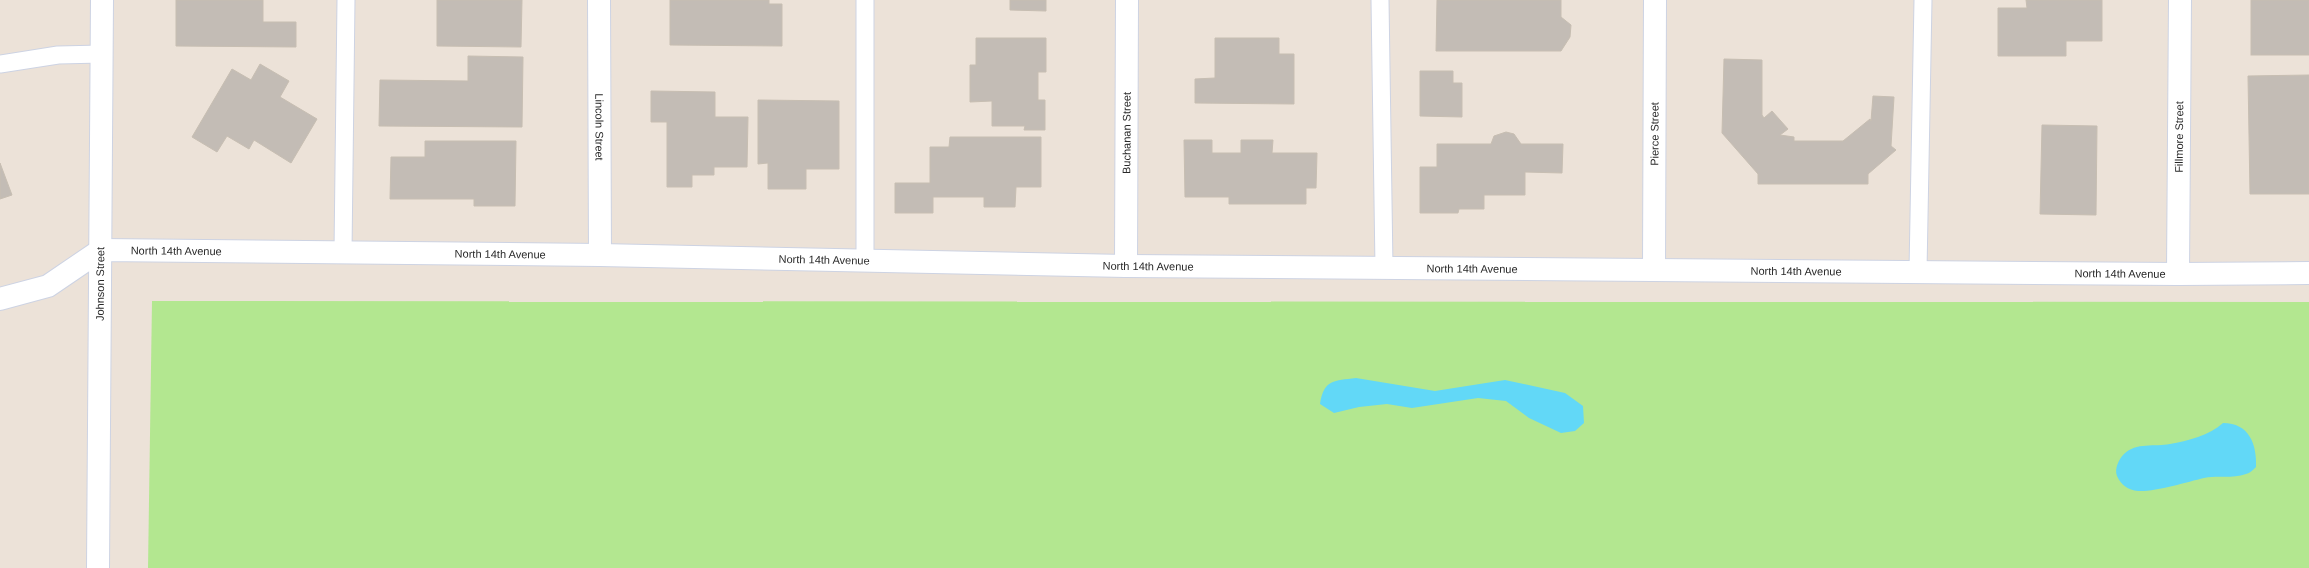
<svg xmlns="http://www.w3.org/2000/svg" width="2309" height="568" font-family="Arial,sans-serif">
	<rect width="100%" height="100%" fill="#ece2d8"/>
	<path fill="#b3e790" d="M 152,301 L 2309,302 L 2309,568 L 148,568 Z"/>
	<g fill="#62d8f7">
		<path d="M 1356,378 L 1435,391 L 1505,380 L 1565,393 L 1583,406 L 1584,423 L 1575,431 L 1561,433 L 1529,418 L 1506,401 L 1478,398 L 1412,408 L 1387,404 L 1359,407 L 1334,413 L 1320,404 C 1324,379 1334,381 1356,378 Z"/>
		<path d="M 2223,423 C 2249,423 2257,444 2256,467 C 2253,470 2250,473 2246,474 C 2232,479 2218,475 2204,478 C 2187,482 2155,492 2138,491 C 2128,490 2121,485 2117,476 C 2114,469 2119,459 2124,454 C 2136,442 2155,447 2170,444 C 2187,441 2210,435 2223,423 Z"/>
	</g>
	<g fill="#c3bcb5" stroke="#c7beb2">
		<path d="M 176,0 L 263,0 L 263,22 L 296,22 L 296,47 L 176,46 Z"/>
		<path d="M 437,0 L 522,0 L 521,47 L 437,46 Z"/>
		<path d="M 670,0 L 769,0 L 769,4 L 782,4 L 782,46 L 670,45 Z"/>
		<path d="M 1010,0 L 1046,0 L 1046,11 L 1010,10 Z"/>
		<path d="M 1437,0 L 1561,0 L 1561,17 L 1571,25 L 1570,37 L 1561,51 L 1436,51 Z"/>
		<path d="M 2026,0 L 2102,0 L 2102,41 L 2066,41 L 2066,56 L 1998,56 L 1998,8 L 2027,8 Z"/>
		<rect x="2251" y="0" width="58" height="55"/>
		<path d="M 976,38 L 1046,38 L 1046,72 L 1038,72 L 1038,100 L 1045,100 L 1045,130 L 1024,130 L 1025,126 L 992,126 L 992,101 L 970,102 L 970,65 L 976,65 Z"/>
		<path d="M 1215,38 L 1279,38 L 1279,54 L 1294,54 L 1294,104 L 1195,103 L 1195,79 L 1215,78 Z"/>
		<path d="M 468,56 L 523,57 L 522,127 L 379,126 L 380,80 L 468,81 Z"/>
		<path d="M 1724,59 L 1762,60 L 1762,115 L 1764,118 L 1772,111 L 1788,129 L 1780,135 L 1794,137 L 1794,141 L 1843,141 L 1870,119 L 1871,121 L 1873,96 L 1894,97 L 1891,146 L 1896,150 L 1868,174 L 1868,184 L 1758,184 L 1758,174 L 1722,133 Z"/>
		<path d="M 260,64 L 289,81 L 280,97 L 317,119 L 291,163 L 254,140 L 249,149 L 227,136 L 217,152 L 192,137 L 232,69 L 251,80 Z"/>
		<path d="M 1420,71 L 1453,71 L 1453,83 L 1462,83 L 1462,117 L 1420,116 Z"/>
		<path d="M 2309,75 L 2309,194 L 2250,194 L 2248,76 Z"/>
		<path d="M 651,91 L 715,92 L 715,117 L 748,117 L 747,167 L 714,167 L 714,175 L 692,175 L 692,187 L 667,187 L 667,122 L 651,122 Z"/>
		<path d="M 758,100 L 839,101 L 839,169 L 806,169 L 806,189 L 768,189 L 768,163 L 758,164 Z"/>
		<path d="M 2042,125 L 2097,126 L 2096,215 L 2040,214 Z"/>
		<path d="M 1506,132 L 1514,134 L 1521,144 L 1563,144 L 1562,173 L 1525,172 L 1525,195 L 1484,195 L 1484,209 L 1459,209 L 1458,213 L 1420,213 L 1420,167 L 1437,167 L 1437,144 L 1491,144 L 1494,136 Z"/>
		<path d="M 950,137 L 1041,137 L 1041,187 L 1016,187 L 1015,207 L 984,207 L 984,197 L 933,197 L 933,213 L 895,213 L 895,183 L 930,183 L 930,147 L 949,147 Z"/>
		<path d="M 1184,140 L 1212,140 L 1212,153 L 1241,153 L 1241,140 L 1273,140 L 1272,153 L 1317,153 L 1316,188 L 1306,188 L 1306,204 L 1229,204 L 1229,197 L 1185,197 Z"/>
		<path d="M 425,141 L 516,141 L 515,206 L 474,206 L 474,199 L 390,199 L 391,157 L 425,157 Z"/>
		<path d="M 0,163 L 12,195 L 0,199 Z"/>
	</g>
	<g fill="none" stroke-linecap="round" stroke-linejoin="round">
		<defs>
			<g id="lane">
				<path d="M 1380,0 L 1384,267"/>
				<path d="M 0,64 L 58,55 L 102,54"/>
				<path d="M 343,252 L 346,0"/>
				<path d="M 865,260 L 865,0"/>
				<path d="M 1918,271 L 1923,0"/>
			</g>
			<g id="street">
				<path id="s1" d="M 599,0 L 600,255"/>
				<path id="s2" d="M 1126,266 L 1127,0"/>
				<path id="s3" d="M 1654,269 L 1655,0"/>
				<path id="s4" d="M 2178,274 L 2180,0"/>
				<path id="s5" d="M 0,299 L 48,286 L 101,250 L 600,255 L 1126,266 L 2178,274 L 2309,273"/>
				<path id="s6" d="M 98,568 L 102,0"/>
			</g>
		</defs>
		<use href="#lane" stroke="#cdd3e3" stroke-width="19"/>
		<use href="#street" stroke="#cdd3e3" stroke-width="24"/>
		<use href="#lane" stroke="#fff" stroke-width="17"/>
		<use href="#street" stroke="#fff" stroke-width="22"/>
	</g>
	<g text-anchor="middle" dominant-baseline="central" stroke-width="3" stroke-linejoin="round" paint-order="stroke">
		<g font-size="11" fill="#282828" stroke="#fff">
			<text stroke="none"><textPath href="#s1" startOffset="127">Lincoln Street</textPath></text>
			<text stroke="none"><textPath href="#s2" startOffset="133">Buchanan Street</textPath></text>
			<text stroke="none"><textPath href="#s3" startOffset="135">Pierce Street</textPath></text>
			<text stroke="none"><textPath href="#s4" startOffset="137">Fillmore Street</textPath></text>
			<text stroke="none"><textPath href="#s5" startOffset="189">North 14th Avenue</textPath></text>
			<text stroke="none"><textPath href="#s5" startOffset="513">North 14th Avenue</textPath></text>
			<text stroke="none"><textPath href="#s5" startOffset="837">North 14th Avenue</textPath></text>
			<text stroke="none"><textPath href="#s5" startOffset="1161">North 14th Avenue</textPath></text>
			<text stroke="none"><textPath href="#s5" startOffset="1485">North 14th Avenue</textPath></text>
			<text stroke="none"><textPath href="#s5" startOffset="1809">North 14th Avenue</textPath></text>
			<text stroke="none"><textPath href="#s5" startOffset="2133">North 14th Avenue</textPath></text>
			<text stroke="none"><textPath href="#s6" startOffset="284">Johnson Street</textPath></text>
		</g>
	</g>
</svg>
